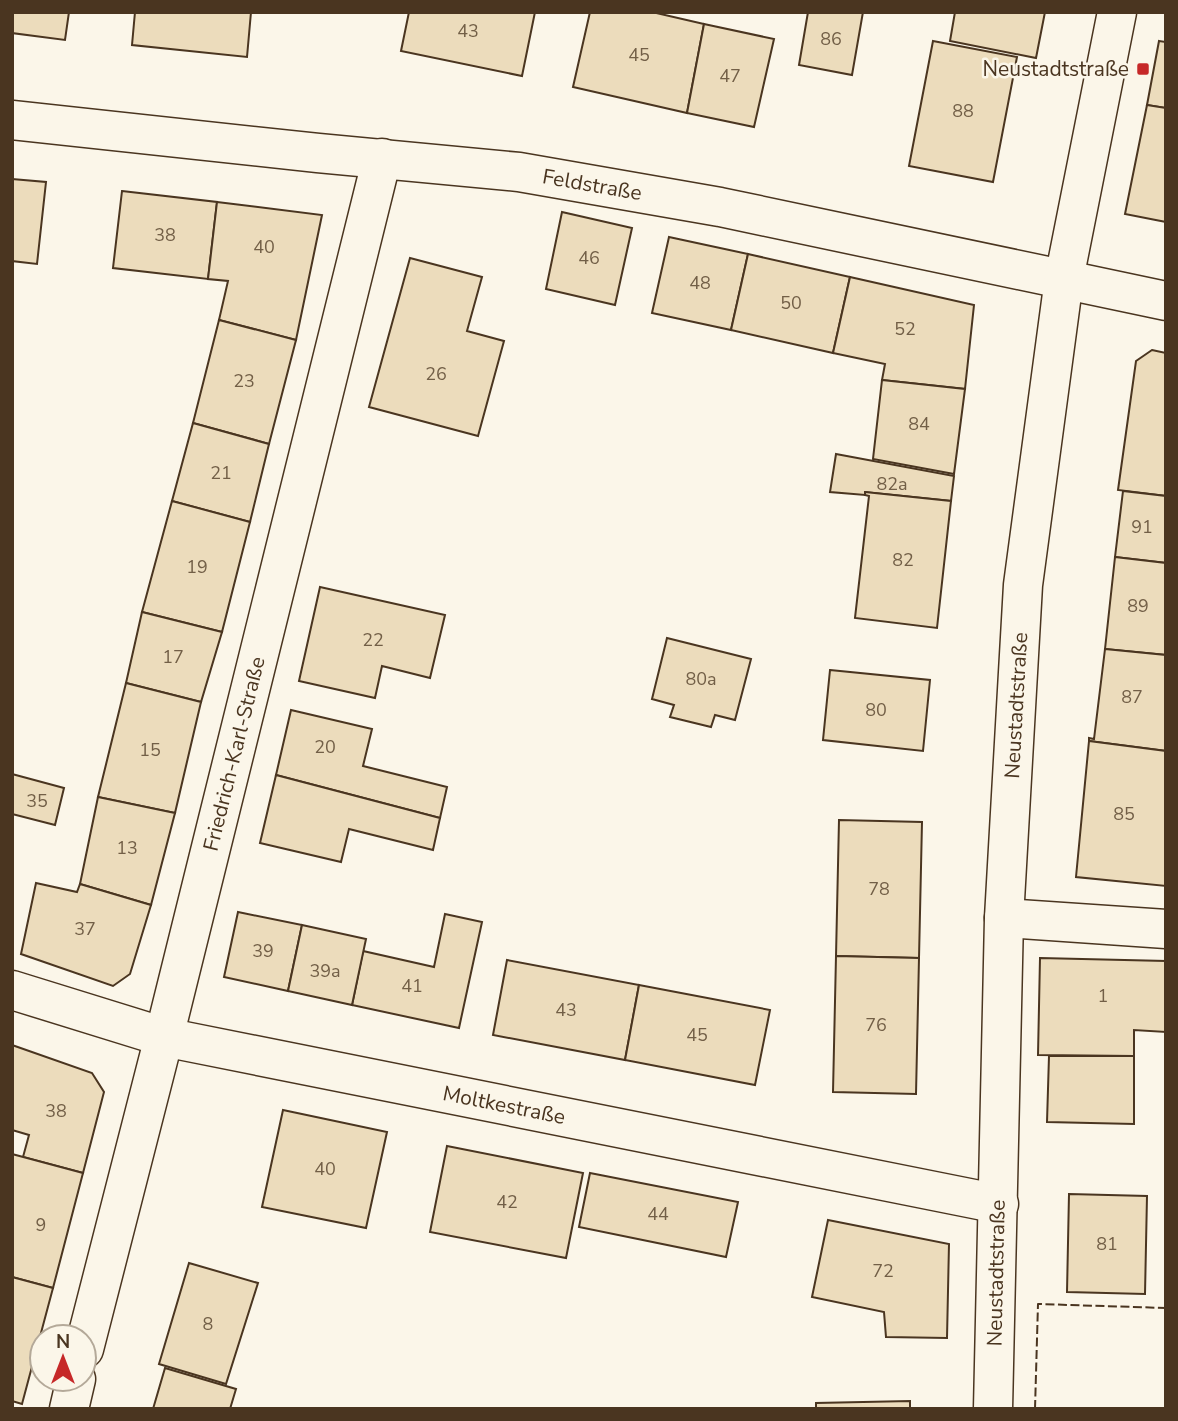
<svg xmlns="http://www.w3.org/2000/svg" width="1178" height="1421" font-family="'Nunito Sans',sans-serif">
	<rect width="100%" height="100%" fill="#fbf6e9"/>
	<g fill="#ecdcbc" stroke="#4a3520" stroke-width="2">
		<path d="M 12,12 L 69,12 L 65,40 L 12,33 Z"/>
		<path d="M 135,12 L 251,12 L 247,57 L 132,45 Z"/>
		<path d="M 409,12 L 535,12 L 522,76 L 401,51 Z"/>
		<path d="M 590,12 L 652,12 L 704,24 L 687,113 L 573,87 Z"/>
		<path d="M 808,12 L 863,12 L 852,75 L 799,65 Z"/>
		<path d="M 955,12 L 1045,12 L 1036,58 L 950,41 Z"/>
		<path d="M 704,24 L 774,39 L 754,127 L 687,113 Z"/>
		<path d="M 933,41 L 1017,57 L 993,182 L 909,166 Z"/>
		<path d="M 1159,41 L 1166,42 L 1166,108 L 1147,105 Z"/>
		<path d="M 1147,105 L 1166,108 L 1166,222 L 1125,214 Z"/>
		<path d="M 12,179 L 46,182 L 37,264 L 12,261 Z"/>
		<path d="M 122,191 L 217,202 L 208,279 L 113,268 Z"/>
		<path d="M 217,202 L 322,215 L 296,340 L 219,320 L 228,281 L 208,279 Z"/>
		<path d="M 562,212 L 632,228 L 615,305 L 546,289 Z"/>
		<path d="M 669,237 L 748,254 L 731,330 L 652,313 Z"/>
		<path d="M 748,254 L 850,277 L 833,353 L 731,330 Z"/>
		<path d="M 410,258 L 482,277 L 467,331 L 504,341 L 478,436 L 369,407 Z"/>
		<path d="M 850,277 L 974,305 L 965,389 L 882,380 L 885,364 L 833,353 Z"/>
		<path d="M 219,320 L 296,340 L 269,444 L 193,423 Z"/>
		<path d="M 1152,350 L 1166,353 L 1166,496 L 1118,490 L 1136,361 Z"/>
		<path d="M 882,380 L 965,389 L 954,474 L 873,459 Z"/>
		<path d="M 193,423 L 269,444 L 250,522 L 172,501 Z"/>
		<path d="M 836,454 L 954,476 L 951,501 L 865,492 L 865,495 L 830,492 Z"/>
		<path d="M 1123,491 L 1166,496 L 1166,563 L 1115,557 Z"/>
		<path d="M 865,492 L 951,501 L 937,628 L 855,618 L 869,496 L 865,495 Z"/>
		<path d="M 172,501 L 250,522 L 222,632 L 142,612 Z"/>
		<path d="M 1115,557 L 1166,563 L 1166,655 L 1105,649 Z"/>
		<path d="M 320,587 L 445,615 L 430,678 L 382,666 L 375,698 L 299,681 Z"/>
		<path d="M 142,612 L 222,632 L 201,702 L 126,683 Z"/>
		<path d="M 667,638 L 751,659 L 735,720 L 715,715 L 711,727 L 670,717 L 674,705 L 652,699 Z"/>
		<path d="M 1105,649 L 1166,655 L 1166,751 L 1089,741 L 1089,738 L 1094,739 Z"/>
		<path d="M 830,670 L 930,680 L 923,751 L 823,740 Z"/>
		<path d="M 126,683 L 201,702 L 175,813 L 98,797 Z"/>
		<path d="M 291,710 L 372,729 L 363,766 L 447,787 L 440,818 L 276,775 Z"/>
		<path d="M 1089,741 L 1166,751 L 1166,886 L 1076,877 Z"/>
		<path d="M 12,774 L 64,788 L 55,825 L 12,814 Z"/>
		<path d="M 276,775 L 440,818 L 433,850 L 349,829 L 341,862 L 260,843 Z"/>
		<path d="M 98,797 L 175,813 L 151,905 L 80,884 Z"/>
		<path d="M 839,820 L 922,822 L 919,958 L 836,956 Z"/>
		<path d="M 36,883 L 77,892 L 80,884 L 151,905 L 130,974 L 113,986 L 21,954 Z"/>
		<path d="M 238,912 L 302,925 L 288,991 L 224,977 Z"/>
		<path d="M 445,914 L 482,922 L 459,1028 L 352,1005 L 363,951 L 434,967 Z"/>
		<path d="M 302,925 L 366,939 L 352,1005 L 288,991 Z"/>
		<path d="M 836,956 L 919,958 L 916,1094 L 833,1092 Z"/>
		<path d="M 1040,958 L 1166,961 L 1166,1032 L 1134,1030 L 1134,1056 L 1038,1055 Z"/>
		<path d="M 507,960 L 639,985 L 625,1060 L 493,1035 Z"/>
		<path d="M 639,985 L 770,1010 L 755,1085 L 625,1060 Z"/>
		<path d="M 12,1045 L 92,1073 L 104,1092 L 83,1173 L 23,1157 L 29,1135 L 12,1130 Z"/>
		<path d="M 1049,1056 L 1134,1056 L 1134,1124 L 1047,1122 Z"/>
		<path d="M 283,1110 L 387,1132 L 366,1228 L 262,1207 Z"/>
		<path d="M 447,1146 L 583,1173 L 566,1258 L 430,1232 Z"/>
		<path d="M 12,1154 L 83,1173 L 53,1288 L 12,1277 Z"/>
		<path d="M 590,1173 L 738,1202 L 726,1257 L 579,1227 Z"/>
		<path d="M 1069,1194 L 1147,1196 L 1145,1294 L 1067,1292 Z"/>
		<path d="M 828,1220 L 949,1244 L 947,1338 L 886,1337 L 884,1312 L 812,1297 Z"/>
		<path d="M 189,1263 L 258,1283 L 226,1384 L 159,1364 Z"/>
		<path d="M 12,1277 L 53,1288 L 22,1404 L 12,1401 Z"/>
		<path d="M 165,1368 L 236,1389 L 230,1409 L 153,1409 Z"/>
		<path d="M 910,1401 L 910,1409 L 816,1409 L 816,1403 Z"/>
	</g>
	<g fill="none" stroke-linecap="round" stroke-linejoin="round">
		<defs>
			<g id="street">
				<path id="s1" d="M 12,120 L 318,153 L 519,172 L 720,207 L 1166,301"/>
				<path d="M 1004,918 L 1166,929"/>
				<path id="s2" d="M 12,990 L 164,1037 L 999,1204"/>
				<path id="s3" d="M 84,1349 L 164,1037 L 382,158"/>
				<path d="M 69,1409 L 76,1379"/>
				<path id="s4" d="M 993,1409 L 1004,918 L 1023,585 L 1064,279 L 1117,12"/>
			</g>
		</defs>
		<use href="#street" stroke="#4a3520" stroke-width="41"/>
		<use href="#street" stroke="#fbf6e9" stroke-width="38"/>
		<path stroke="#4a3520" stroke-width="2" stroke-dasharray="9 3.5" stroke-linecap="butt" d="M 1035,1409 L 1038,1304 L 1166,1308"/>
	</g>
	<rect fill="#c62828" stroke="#fbf6e9" stroke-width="2.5" x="1136" y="62" width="14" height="14" rx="3.5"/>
	<g text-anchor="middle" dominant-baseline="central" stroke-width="5" stroke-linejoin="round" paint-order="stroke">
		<g font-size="18" fill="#725f47">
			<text x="468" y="31">43</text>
			<text x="831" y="39">86</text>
			<text x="639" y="55">45</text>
			<text x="730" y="76">47</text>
			<text x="963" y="111">88</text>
			<text x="165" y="235">38</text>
			<text x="264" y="247">40</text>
			<text x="589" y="258">46</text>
			<text x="700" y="283">48</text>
			<text x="791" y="303">50</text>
			<text x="905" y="329">52</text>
			<text x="436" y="374">26</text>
			<text x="244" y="381">23</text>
			<text x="919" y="424">84</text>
			<text x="221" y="473">21</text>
			<text x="892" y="484">82a</text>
			<text x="1142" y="527">91</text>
			<text x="903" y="560">82</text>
			<text x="197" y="567">19</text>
			<text x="1138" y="606">89</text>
			<text x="373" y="640">22</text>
			<text x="173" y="657">17</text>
			<text x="701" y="679">80a</text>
			<text x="1132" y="697">87</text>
			<text x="876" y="710">80</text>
			<text x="325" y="747">20</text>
			<text x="150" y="750">15</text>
			<text x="37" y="801">35</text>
			<text x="1124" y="814">85</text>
			<text x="127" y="848">13</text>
			<text x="879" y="889">78</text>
			<text x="85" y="929">37</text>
			<text x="263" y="951">39</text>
			<text x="325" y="971">39a</text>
			<text x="412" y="986">41</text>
			<text x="1103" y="996">1</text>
			<text x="566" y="1010">43</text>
			<text x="876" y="1025">76</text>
			<text x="697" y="1035">45</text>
			<text x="56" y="1111">38</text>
			<text x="325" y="1169">40</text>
			<text x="507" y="1202">42</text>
			<text x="658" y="1214">44</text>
			<text x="41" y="1225">9</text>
			<text x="1107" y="1244">81</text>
			<text x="883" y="1271">72</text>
			<text x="208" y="1324">8</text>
		</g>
		<g font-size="21" fill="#4a3520" stroke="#fbf6e9" text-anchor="end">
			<text x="1129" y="69">Neustadtstraße</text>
		</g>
		<g font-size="21" fill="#4a3520" stroke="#fbf6e9">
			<text stroke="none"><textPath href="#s1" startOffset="584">Feldstraße</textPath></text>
			<text stroke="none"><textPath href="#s4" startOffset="704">Neustadtstraße</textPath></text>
			<text stroke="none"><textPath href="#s3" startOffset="614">Friedrich-Karl-Straße</textPath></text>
			<text stroke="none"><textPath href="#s2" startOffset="506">Moltkestraße</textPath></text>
			<text stroke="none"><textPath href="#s4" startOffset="136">Neustadtstraße</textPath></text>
		</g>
	</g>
	<rect width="1178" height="1421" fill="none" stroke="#4a3520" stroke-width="28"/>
	<g transform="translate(63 1358)"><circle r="33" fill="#fbf6e9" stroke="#b4a999" stroke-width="2"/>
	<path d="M0-5L12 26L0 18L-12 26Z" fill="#c62828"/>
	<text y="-10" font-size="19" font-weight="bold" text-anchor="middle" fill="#4a3520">N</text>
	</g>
</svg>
